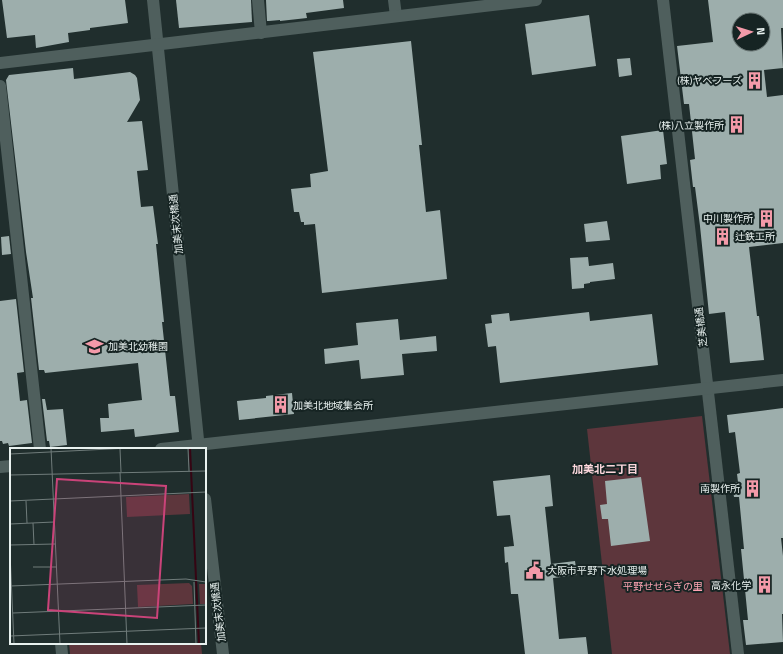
<svg xmlns="http://www.w3.org/2000/svg" width="783" height="654" font-family="'Titillium Web','Noto Sans JP',sans-serif">
	<rect width="100%" height="100%" fill="#202e2d"/>
	<g fill="#5d363c">
		<path d="M 702,416 L 730,654 L 612,654 L 587,429 Z"/>
		<path d="M 69,643 L 201,643 L 202,654 L 70,654 Z"/>
	</g>
	<g fill="#9daeac" fill-rule="evenodd">
		<path d="M 2,0 L 125,0 L 128,23 L 90,28 L 90,30 L 68,33 L 69,42 L 36,48 L 35,35 L 7,38 Z"/>
		<path d="M 176,0 L 251,0 L 252,22 L 179,28 Z"/>
		<path d="M 266,0 L 343,0 L 344,8 L 306,13 L 307,18 L 280,21 L 280,20 L 269,21 L 267,21 Z"/>
		<path d="M 708,0 L 783,0 L 783,28 L 781,28 L 783,68 L 764,70 L 767,97 L 783,95 L 783,243 L 749,247 L 757,316 L 759,316 L 764,360 L 730,363 L 725,312 L 709,314 L 700,226 L 695,187 L 693,187 L 690,160 L 695,159 L 689,104 L 684,104 L 677,46 L 713,42 ZM 739,20 L 763,20 L 763,44 L 739,44 Z"/>
		<path d="M 589,15 L 596,66 L 532,75 L 525,24 Z"/>
		<path d="M 411,41 L 422,145 L 419,145 L 426,212 L 440,210 L 447,279 L 322,293 L 315,224 L 304,225 L 304,222 L 301,222 L 299,212 L 294,212 L 291,189 L 311,187 L 310,174 L 328,171 L 313,52 Z"/>
		<path d="M 630,58 L 632,75 L 619,77 L 617,59 Z"/>
		<path d="M 73,68 L 74,79 L 130,72 L 135,75 L 137,78 L 140,100 L 127,122 L 142,121 L 148,170 L 137,171 L 141,207 L 153,206 L 158,244 L 156,244 L 164,322 L 162,322 L 170,396 L 175,396 L 179,432 L 135,437 L 134,429 L 101,432 L 100,418 L 109,418 L 108,404 L 142,400 L 138,363 L 45,373 L 44,370 L 39,370 L 31,298 L 33,298 L 26,252 L 6,80 L 9,75 Z"/>
		<path d="M 663,130 L 667,164 L 660,165 L 661,179 L 627,184 L 621,136 Z"/>
		<path d="M 607,221 L 610,240 L 586,242 L 584,224 Z"/>
		<path d="M 9,236 L 11,254 L 2,255 L 1,237 Z"/>
		<path d="M 588,257 L 589,266 L 613,263 L 615,279 L 590,282 L 590,283 L 584,284 L 584,288 L 572,289 L 570,258 Z"/>
		<path d="M 16,299 L 24,372 L 17,373 L 20,401 L 27,400 L 32,443 L 9,446 L 8,443 L 3,444 L 2,441 L 0,441 L 0,301 Z"/>
		<path d="M 589,312 L 590,321 L 652,314 L 658,365 L 500,383 L 496,346 L 488,347 L 485,324 L 492,323 L 491,315 L 509,313 L 510,321 Z"/>
		<path d="M 398,319 L 400,340 L 436,336 L 437,351 L 402,354 L 404,375 L 361,379 L 359,360 L 325,364 L 324,349 L 358,345 L 356,323 Z"/>
		<path d="M 292,393 L 294,414 L 239,420 L 237,401 L 266,398 L 266,396 Z"/>
		<path d="M 42,399 L 45,399 L 47,410 L 63,409 L 67,445 L 50,447 L 49,441 L 47,441 Z"/>
		<path d="M 783,408 L 783,538 L 781,538 L 783,556 L 783,614 L 782,614 L 783,642 L 746,645 L 743,620 L 748,620 L 741,549 L 744,549 L 739,497 L 734,497 L 732,483 L 738,482 L 737,474 L 740,473 L 735,432 L 729,433 L 727,415 Z"/>
		<path d="M 550,475 L 553,506 L 545,507 L 551,564 L 575,561 L 577,575 L 553,578 L 559,639 L 586,637 L 588,654 L 525,654 L 518,594 L 511,594 L 508,562 L 505,563 L 504,547 L 514,546 L 510,515 L 497,516 L 493,481 Z"/>
		<path d="M 641,477 L 650,541 L 611,546 L 608,519 L 602,519 L 600,505 L 607,504 L 605,481 Z"/>
	</g>
	<g fill="none" stroke-linecap="round" stroke-linejoin="round">
		<g stroke="#4f5f5d" stroke-width="12">
			<path d="M 153,0 L 199,449"/>
			<path d="M 258,0 L 261,33"/>
			<path d="M 394,0 L 396,16"/>
			<path d="M 663,0 L 738,654"/>
			<path d="M 0,63 L 536,0"/>
			<path d="M 0,86 L 40,449"/>
			<path d="M 161,449 L 783,380"/>
			<path d="M 0,467 L 11,466"/>
			<path d="M 205,499 L 223,654"/>
			<path d="M 61,643 L 62,654"/>
		</g>
	</g>
	<defs>
		<symbol id="building-bare" viewBox="-9 -9 18 18"><path d="M-4-6H4V6H1V3H-1V6H-4ZM-2.5-4.3h1.7v1.8h-1.7ZM.8-4.3h1.7v1.8H.8ZM-2.5-1h1.7V.8h-1.7ZM.8-1h1.7V.8H.8Z" fill="#f39aa9" stroke="#162423" stroke-width="2.5" paint-order="stroke"/></symbol>
		<symbol id="school-bare" viewBox="-9 -9 18 18"><path d="M0-5L7-2L0 1L-7-2ZM-4 1L0 2.5L4 1V4Q0 6-4 4Z" fill="#f39aa9" stroke="#162423" stroke-width="2.5" paint-order="stroke"/></symbol>
		<symbol id="civic-bare" viewBox="-9 -9 18 18"><path d="M-.6-6.5H3V-4.5H.6V-3L4-1V1h2V6H-6V1h2V-1L-.6-3ZM-1.2 2.5V6h2.4V2.5Z" fill="#f39aa9" stroke="#162423" stroke-width="2.5" paint-order="stroke"/></symbol>
	</defs>
	<g fill-rule="evenodd">
		<use href="#building-bare" x="742" y="68" width="25" height="25"/>
		<use href="#building-bare" x="724" y="112" width="25" height="25"/>
		<use href="#building-bare" x="754" y="206" width="25" height="25"/>
		<use href="#building-bare" x="710" y="224" width="25" height="25"/>
		<use href="#school-bare" x="82" y="334" width="25" height="25"/>
		<use href="#building-bare" x="268" y="392" width="25" height="25"/>
		<use href="#building-bare" x="740" y="476" width="25" height="25"/>
		<use href="#civic-bare" x="522" y="558" width="25" height="25"/>
		<use href="#building-bare" x="752" y="572" width="25" height="25"/>
	</g>
	<g text-anchor="middle" dominant-baseline="central" stroke-width="4" stroke-linejoin="round" paint-order="stroke">
		<g font-size="10" fill="#e8f1ef" stroke="#162423" text-anchor="end">
			<text x="742" y="80">(株)ヤベフーズ</text>
			<text x="724" y="125">(株)八立製作所</text>
			<text x="753" y="218">中川製作所</text>
			<text x="735" y="236" text-anchor="start">辻鉄工所</text>
			<text x="108" y="346" text-anchor="start">加美北幼稚園</text>
			<text x="293" y="405" text-anchor="start">加美北地域集会所</text>
			<text x="740" y="488">南製作所</text>
			<text x="547" y="570" text-anchor="start">大阪市平野下水処理場</text>
			<text x="751" y="585">高永化学</text>
		</g>
		<g font-size="10" fill="#e8f1ef" stroke="#162423">
			<text transform="translate(176 224) rotate(-96)">加美末次橋通</text>
			<text transform="translate(701 327) rotate(-97)">芝美橋通</text>
			<text transform="translate(218 612) rotate(-97)">加美末次橋通</text>
		</g>
		<g font-size="10" fill="#ffa5b4" stroke="#162423">
			<text x="663" y="586">平野せせらぎの里</text>
		</g>
		<g font-size="11" font-weight="bold" fill="#f9d5da" stroke="#162423">
			<text x="605" y="469">加美北二丁目</text>
		</g>
	</g>
	<g transform="translate(10 448)">
		<rect width="196" height="196" fill="#202e2d"/>
		<path d="M 179,46 L 180,66 L 117,69 L 116,49 ZM 179,135 L 182,138 L 183,156 L 128,159 L 127,137 ZM 189,136 L 196,136 L 196,156 L 190,156 Z" fill="#5d363c"/>
		<path fill="none" stroke="#350513" stroke-width="2" d="M 180,0 L 189,196"/>
		<path fill="none" stroke="#707c7b" stroke-width="1" d="M 41,0 L 50,196M 178,0 L 179,23M 110,1 L 111,24M 0,6 L 119,0M 110,24 L 117,196M 0,27 L 196,23M 0,53 L 196,44M 16,53 L 17,75M 23,75 L 24,97M 0,76 L 44,74M 0,97 L 45,96M 0,105 L 4,196M 23,119 L 46,119M 184,134 L 186,196M 0,138 L 176,131 L 196,134M 3,165 L 196,157M 0,188 L 196,180"/>
		<path fill="#ca4379" fill-opacity="0.15" stroke="#ca4379" stroke-width="2" d="M 47,31 L 156,38 L 147,170 L 38,162 Z"/>
		<rect width="196" height="196" fill="none" stroke="#e8f1ef" stroke-width="2"/>
	</g>
	<g transform="translate(751 32) rotate(86)"><circle r="19" fill="#162423" stroke="#6a7675"/>
	<path d="M0-3L7 15L0 10L-7 15Z" fill="#f39aa9"/>
	<text y="-6" font-size="11" font-weight="bold" text-anchor="middle" fill="#e8f1ef">N</text>
	</g>
</svg>
